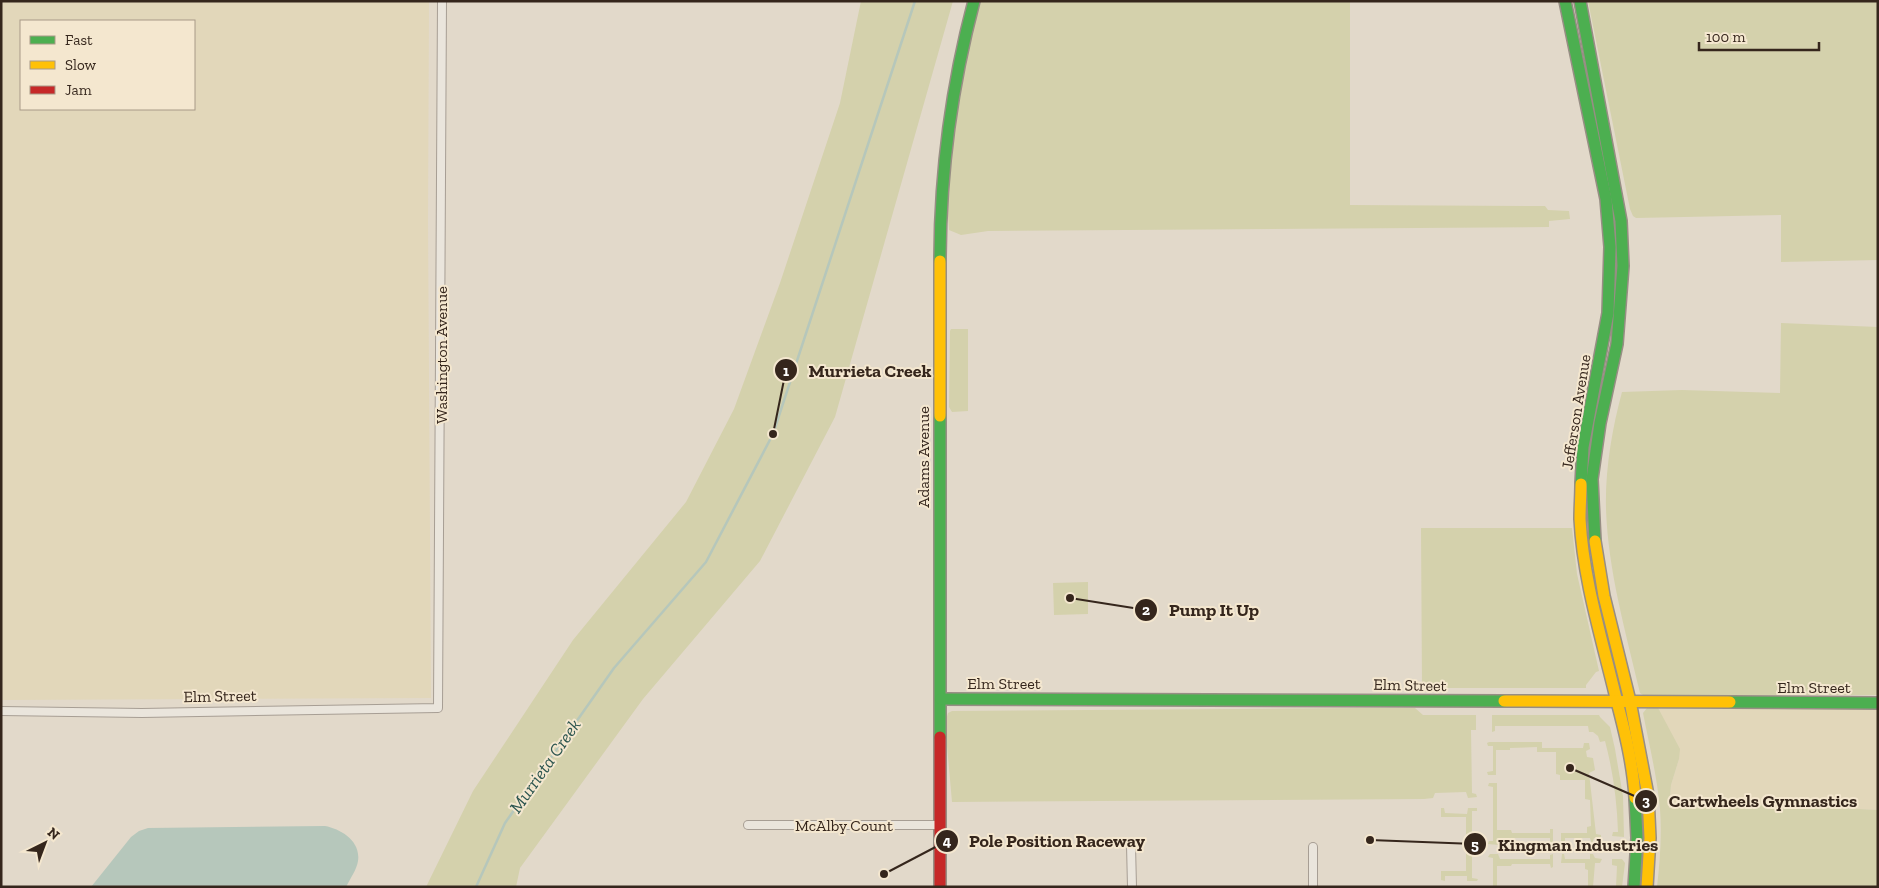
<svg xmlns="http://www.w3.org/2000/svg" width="1879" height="888" font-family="'Zilla Slab',serif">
	<rect width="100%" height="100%" fill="#e2d9ca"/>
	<g fill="#e2d7ba" fill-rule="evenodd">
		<path d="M 1,1 L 429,1 L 428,221 L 431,698 L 1,700 ZM 21,21 L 194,21 L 194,109 L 21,109 Z"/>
		<path d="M 1657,706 L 1878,706 L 1878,810 L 1783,805 L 1669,808 L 1671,785 L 1679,759 L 1677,744 L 1658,711 Z"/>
	</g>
	<g fill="#d4d1ac">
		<path d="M 861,1 L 953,1 L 835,417 L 760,561 L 643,699 L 520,868 L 516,887 L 426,887 L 473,791 L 573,640 L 686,502 L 734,409 L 780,283 L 840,103 Z"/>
		<path d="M 981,1 L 1350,1 L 1350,205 L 1545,206 L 1548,210 L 1569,211 L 1570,219 L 1549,221 L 1549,227 L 988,231 L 961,235 L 949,230 L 947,203 L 948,163 L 953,118 L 964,63 Z"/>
		<path d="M 1588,1 L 1878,1 L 1878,260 L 1781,262 L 1781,215 L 1636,218 L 1633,216 L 1630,209 Z"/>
		<path d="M 1781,323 L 1878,327 L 1878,695 L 1643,695 L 1640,693 C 1626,633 1608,571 1606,509 C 1605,470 1612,429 1622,392 L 1682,390 L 1780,393 Z"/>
		<path d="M 951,329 L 968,329 L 968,411 L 952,412 L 949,407 L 950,331 Z"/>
		<path d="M 1421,528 L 1572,528 L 1577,574 L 1599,671 L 1596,672 L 1586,685 L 1586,688 L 1422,688 Z"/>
		<path d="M 1088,582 L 1088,614 L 1054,615 L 1053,583 Z"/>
		<path d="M 1657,706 L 1680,749 L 1679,759 L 1671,785 L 1669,808 L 1783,805 L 1878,810 L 1878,887 L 1657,887 C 1660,861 1662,835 1660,809 C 1657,776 1649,744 1643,713 L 1647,708 Z"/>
		<path d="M 1358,708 L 1415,708 L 1423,715 L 1476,715 L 1476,730 L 1471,730 L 1472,793 L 1476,794 L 1477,797 L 1468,798 L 1466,792 L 1435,793 L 1433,798 L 1424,799 L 952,802 L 945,723 L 948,713 L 952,711 Z"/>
		<path d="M 1492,715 L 1599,715 L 1600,717 L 1610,727 L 1615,749 L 1623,796 L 1624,837 L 1612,836 L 1613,832 L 1618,832 C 1617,801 1613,771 1605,741 L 1600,742 L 1598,736 L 1593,732 L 1589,732 L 1588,726 L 1495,726 L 1495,731 L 1492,732 Z"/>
		<path d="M 1489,742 L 1542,742 L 1542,748 L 1583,748 L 1584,743 L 1589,743 L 1590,749 L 1586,751 L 1587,757 L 1593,758 L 1595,770 L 1589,773 L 1596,834 L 1601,835 L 1601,837 L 1594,838 L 1592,844 L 1590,838 L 1565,838 L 1565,843 L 1561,842 L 1561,833 L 1587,833 L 1587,827 L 1591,826 L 1590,800 L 1585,799 L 1585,780 L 1560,780 L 1560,775 L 1556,774 L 1556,752 L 1537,752 L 1537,747 L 1510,748 L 1510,750 L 1496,750 L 1496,775 L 1488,775 L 1487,772 L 1493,771 L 1493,746 L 1488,746 L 1487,743 Z"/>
		<path d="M 1489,783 L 1497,783 L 1497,830 L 1511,830 L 1512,833 L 1550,833 L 1550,829 L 1553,829 L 1553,844 L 1550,843 L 1550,838 L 1500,838 L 1499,845 L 1488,844 L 1489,841 L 1493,841 L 1493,787 L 1488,786 Z"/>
		<path d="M 1441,808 L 1444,808 L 1445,813 L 1467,814 L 1468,808 L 1477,808 L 1477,811 L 1472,811 L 1472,878 L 1478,879 L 1477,881 L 1467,881 L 1467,876 L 1445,876 L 1445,881 L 1441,880 L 1441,871 L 1466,871 L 1466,817 L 1441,817 Z"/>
		<path d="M 1490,854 L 1498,854 L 1500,859 L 1550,859 L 1550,855 L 1553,854 L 1553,867 L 1551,868 L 1550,864 L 1512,864 L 1511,866 L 1497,866 L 1497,887 L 1493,887 L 1493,858 L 1488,857 Z"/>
		<path d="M 1562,854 L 1564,854 L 1565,859 L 1590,859 L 1590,854 L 1593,854 L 1595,858 L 1602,859 L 1600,863 L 1595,863 L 1593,887 L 1588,887 L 1588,870 L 1585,869 L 1585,863 L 1561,863 Z"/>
		<path d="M 1612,859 L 1622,859 L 1625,863 L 1622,887 L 1616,887 L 1617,866 L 1612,865 Z"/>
	</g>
	<path fill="#b6c7bb" d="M 325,826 C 341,829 361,841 358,861 C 357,869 350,879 346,887 L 91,887 L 131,837 L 139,831 L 148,828 Z"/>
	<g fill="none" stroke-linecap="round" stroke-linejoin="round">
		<path stroke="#b6c7bb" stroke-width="2.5" d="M 476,887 L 505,823 L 614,668 L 706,562 L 773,434 L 915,1"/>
		<defs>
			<g id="street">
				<path d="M 1,711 L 142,713 L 438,708 L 442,1"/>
				<path d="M 748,825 L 940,825"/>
				<path d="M 1131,845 L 1132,887"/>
				<path d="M 1313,887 L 1313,847"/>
			</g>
			<g id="fast">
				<path d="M 1565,1 L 1606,199 L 1610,247 L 1608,313 L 1583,447 L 1581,484"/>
				<path d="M 1580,1 L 1621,221 L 1623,266 L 1617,344 L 1600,423 L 1592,479 L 1595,541"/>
				<path d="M 940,261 C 940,171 951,88 974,1"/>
				<path d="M 940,416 L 940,737"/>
				<path d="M 941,699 L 1504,701"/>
				<path d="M 1730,702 L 1878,703"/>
				<path d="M 1634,887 L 1637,838 L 1635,798"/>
			</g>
			<g id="slow">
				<path d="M 940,416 L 940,261"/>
				<path d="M 1581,484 C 1581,496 1580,507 1580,519 C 1583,578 1601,636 1615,694 C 1624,728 1633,763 1635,798"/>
				<path d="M 1595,541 L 1604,596 L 1630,701 L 1648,795 L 1650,838 L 1647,887"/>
				<path d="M 1504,701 L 1730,702"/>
			</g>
			<path id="jam" d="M 940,887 L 940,737"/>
		</defs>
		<use href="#street" stroke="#a79e94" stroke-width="10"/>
		<use href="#fast" stroke="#978e84" stroke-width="14"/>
		<use href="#slow" stroke="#978e84" stroke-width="14"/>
		<use href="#jam" stroke="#978e84" stroke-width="14"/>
		<use href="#street" stroke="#eae5dc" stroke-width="8"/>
		<use href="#fast" stroke="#4caf50" stroke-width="11"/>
		<use href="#slow" stroke="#ffc107" stroke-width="11"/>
		<use href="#jam" stroke="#c62828" stroke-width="11"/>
	</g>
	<g text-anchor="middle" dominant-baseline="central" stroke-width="4" stroke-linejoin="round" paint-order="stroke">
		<g font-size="16" fill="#35261c" stroke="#f4e7cf">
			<text transform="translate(441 355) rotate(-90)">Washington Avenue</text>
			<text transform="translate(1576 412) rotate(-81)">Jefferson Avenue</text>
			<text transform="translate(923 457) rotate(-90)">Adams Avenue</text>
			<text x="1004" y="683">Elm Street</text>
			<text transform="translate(1410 685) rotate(1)">Elm Street</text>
			<text x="1814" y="687">Elm Street</text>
			<text transform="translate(220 696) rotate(-1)">Elm Street</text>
			<text x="844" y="825">McAlby Count</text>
		</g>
		<g font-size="18" font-style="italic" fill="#2c554f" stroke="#f4e7cf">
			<text transform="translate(545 766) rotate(-55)">Murrieta Creek</text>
		</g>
	</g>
	<path fill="none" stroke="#35261c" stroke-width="2" d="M773 434L786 370M1070 598L1146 610M1570 768L1646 801M884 874L947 841M1370 840L1475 844"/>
	<g fill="#35261c" stroke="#f4e7cf" stroke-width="2">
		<circle cx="773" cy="434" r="5"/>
		<circle cx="1070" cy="598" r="5"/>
		<circle cx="1570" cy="768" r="5"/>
		<circle cx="884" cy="874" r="5"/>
		<circle cx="1370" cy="840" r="5"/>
		<circle cx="786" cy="370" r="12"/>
		<circle cx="1146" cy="610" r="12"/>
		<circle cx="1646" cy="801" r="12"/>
		<circle cx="947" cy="841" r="12"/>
		<circle cx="1475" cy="844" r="12"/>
	</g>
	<g font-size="15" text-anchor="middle" font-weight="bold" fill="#fff">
		<text x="786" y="376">1</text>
		<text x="1146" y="615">2</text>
		<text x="1646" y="806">3</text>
		<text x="947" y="846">4</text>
		<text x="1475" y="850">5</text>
	</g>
	<g font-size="18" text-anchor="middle" font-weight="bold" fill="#35261c" stroke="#f4e7cf" stroke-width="4" stroke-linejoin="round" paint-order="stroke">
		<text x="870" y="377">Murrieta Creek</text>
		<text x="1214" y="616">Pump It Up</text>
		<text x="1763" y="807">Cartwheels Gymnastics</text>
		<text x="1057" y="847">Pole Position Raceway</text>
		<text x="1578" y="851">Kingman Industries</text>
	</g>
	<rect width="1879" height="888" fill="none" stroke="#35261c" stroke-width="5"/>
	<rect x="20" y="20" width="175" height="90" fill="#f4e7cf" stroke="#a89a87"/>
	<rect x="30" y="36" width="25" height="8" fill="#4caf50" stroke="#a89a87"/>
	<text x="65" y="45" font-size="15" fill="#35261c">Fast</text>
	<rect x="30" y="61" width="25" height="8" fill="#ffc107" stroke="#a89a87"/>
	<text x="65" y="70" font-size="15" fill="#35261c">Slow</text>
	<rect x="30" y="86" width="25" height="8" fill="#c62828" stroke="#a89a87"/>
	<text x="65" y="95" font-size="15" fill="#35261c">Jam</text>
	<g transform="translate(45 843) rotate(42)" stroke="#f4e7cf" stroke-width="4" paint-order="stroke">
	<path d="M0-4L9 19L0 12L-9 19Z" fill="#35261c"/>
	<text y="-8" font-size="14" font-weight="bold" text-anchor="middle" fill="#35261c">N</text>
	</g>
	<path d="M1699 42v8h120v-8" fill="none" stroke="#35261c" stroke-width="2.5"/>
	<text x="1706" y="42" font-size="15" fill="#35261c" stroke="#f4e7cf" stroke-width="4" paint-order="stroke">100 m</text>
</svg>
